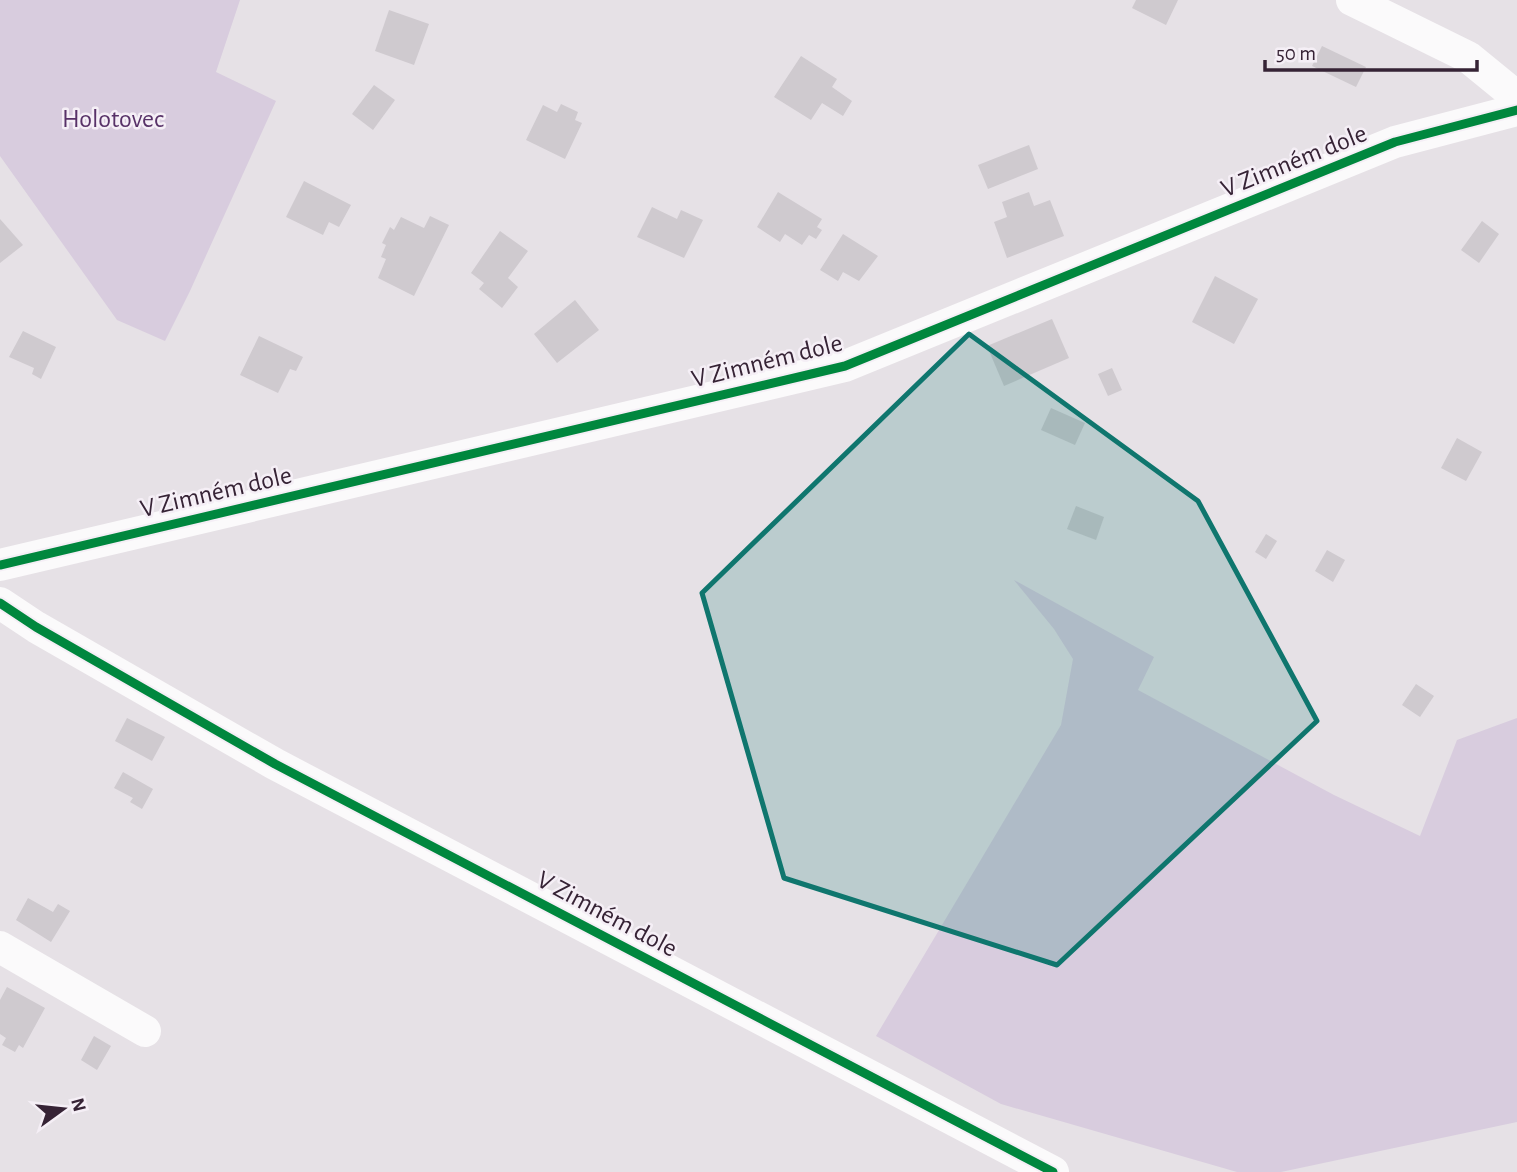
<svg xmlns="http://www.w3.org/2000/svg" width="1517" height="1172" font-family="'Alegreya Sans',sans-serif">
	<rect width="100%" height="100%" fill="#e6e1e6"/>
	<g fill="#d8ccde">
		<path d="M 0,0 L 240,0 L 216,72 L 276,101 L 190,291 L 165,341 L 117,320 L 0,156 Z"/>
		<path d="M 1014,580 L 1154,657 L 1138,690 L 1334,795 L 1420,836 L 1457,740 L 1517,718 L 1517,1122 L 1281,1172 L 1237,1172 L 1001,1104 L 876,1036 L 1061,725 L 1073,659 L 1054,629 Z"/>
	</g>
	<g fill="#cfcacf">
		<path d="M 1136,0 L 1178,0 L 1166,25 L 1132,8 Z"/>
		<path d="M 389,10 L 429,24 L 414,65 L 375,51 Z"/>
		<path d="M 1322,46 L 1366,67 L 1356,87 L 1312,66 Z"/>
		<path d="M 801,56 L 837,79 L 832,87 L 852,101 L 843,116 L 822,103 L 811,120 L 774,97 Z"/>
		<path d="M 374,85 L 395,100 L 373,130 L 352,114 Z"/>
		<path d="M 561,104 L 578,112 L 575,120 L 582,123 L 565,159 L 526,140 L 543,105 L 557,112 Z"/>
		<path d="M 1029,145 L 1038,169 L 988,189 L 978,165 Z"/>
		<path d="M 304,181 L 351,205 L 339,227 L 329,222 L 323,235 L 286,217 Z"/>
		<path d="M 778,192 L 822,219 L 817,227 L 822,230 L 816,239 L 809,235 L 802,245 L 785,234 L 780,242 L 757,227 Z"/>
		<path d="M 1029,192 L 1034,206 L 1050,200 L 1064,236 L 1007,258 L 994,222 L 1007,217 L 1002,202 Z"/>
		<path d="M 652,207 L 677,219 L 681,210 L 703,220 L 684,258 L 637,237 Z"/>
		<path d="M 430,216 L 449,225 L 414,296 L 378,278 L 386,259 L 381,257 L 386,245 L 382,243 L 390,227 L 394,230 L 401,217 L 424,228 Z"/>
		<path d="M 0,219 L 23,245 L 0,263 Z"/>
		<path d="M 1482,221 L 1499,234 L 1479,263 L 1461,250 Z"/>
		<path d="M 500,231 L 528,251 L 508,278 L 518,287 L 502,308 L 479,289 L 484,283 L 471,273 Z"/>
		<path d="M 843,234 L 878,256 L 859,281 L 843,272 L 838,281 L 820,270 Z"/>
		<path d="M 1215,276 L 1258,299 L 1234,344 L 1192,322 Z"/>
		<path d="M 575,300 L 599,330 L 557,363 L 534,334 Z"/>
		<path d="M 1052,319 L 1069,358 L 1004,386 L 987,346 Z"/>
		<path d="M 23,331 L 56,347 L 41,379 L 32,374 L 34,368 L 9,357 Z"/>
		<path d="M 259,336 L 303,357 L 296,371 L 290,369 L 278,393 L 240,375 Z"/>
		<path d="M 1112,368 L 1122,390 L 1108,396 L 1098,374 Z"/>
		<path d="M 1051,408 L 1085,423 L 1075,445 L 1041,430 Z"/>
		<path d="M 1457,438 L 1482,452 L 1466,481 L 1441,468 Z"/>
		<path d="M 1076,506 L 1104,517 L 1096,540 L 1067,529 Z"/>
		<path d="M 1266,534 L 1277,541 L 1266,559 L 1255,552 Z"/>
		<path d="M 1327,550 L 1345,560 L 1333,582 L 1315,571 Z"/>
		<path d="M 1416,684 L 1434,696 L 1420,717 L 1402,705 Z"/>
		<path d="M 127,718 L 165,737 L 152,761 L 115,741 Z"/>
		<path d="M 123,772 L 153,789 L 142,809 L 130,802 L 133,798 L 114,788 Z"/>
		<path d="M 28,898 L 53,912 L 58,904 L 70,911 L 51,942 L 16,920 Z"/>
		<path d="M 7,987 L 45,1008 L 23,1048 L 19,1045 L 15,1052 L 2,1045 L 6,1038 L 0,1034 L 0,1000 Z"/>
		<path d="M 94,1036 L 111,1046 L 97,1070 L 81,1060 Z"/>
	</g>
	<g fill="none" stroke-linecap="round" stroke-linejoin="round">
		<g stroke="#fbfafb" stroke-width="32">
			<path d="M 1352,0 L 1468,57 L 1517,97"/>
			<path d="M 0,565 L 845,366 L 1395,142 L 1517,110"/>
			<path d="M 0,603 L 36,627 L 275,764 L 1053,1172"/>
			<path d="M 0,947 L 145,1031"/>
		</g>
		<defs>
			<g id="cycleway">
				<path d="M 0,565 L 845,366 L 1395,142 L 1517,110"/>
				<path d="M 0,603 L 36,627 L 275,764 L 1053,1172"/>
			</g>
		</defs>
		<use href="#cycleway" stroke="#f5eff6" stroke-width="13"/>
		<use href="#cycleway" stroke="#00873e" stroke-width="9"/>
	</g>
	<path fill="#0f766e" fill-opacity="0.2" stroke="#0f766e" stroke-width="5" stroke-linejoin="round" d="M 969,334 L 1198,501 L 1317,721 L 1057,965 L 784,878 L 702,593 Z"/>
	<g text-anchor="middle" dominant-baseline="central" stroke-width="5" stroke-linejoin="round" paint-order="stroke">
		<g font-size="26" fill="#583268" stroke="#f5eff6">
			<text x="113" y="119">Holotovec</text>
		</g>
		<g font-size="26" fill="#362335" stroke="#f5eff6">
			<text transform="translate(1294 161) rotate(-22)">V Zimném dole</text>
			<text transform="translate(767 361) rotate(-14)">V Zimném dole</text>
			<text transform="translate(216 492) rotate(-13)">V Zimném dole</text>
			<text transform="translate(607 914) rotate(28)">V Zimném dole</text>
		</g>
	</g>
	<g transform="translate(63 1109) rotate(75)" stroke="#f5eff6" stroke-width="5" paint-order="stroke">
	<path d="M0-5L12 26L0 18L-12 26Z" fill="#362335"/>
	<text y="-10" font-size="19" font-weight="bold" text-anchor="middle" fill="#362335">N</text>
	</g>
	<path d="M1265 60v10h212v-10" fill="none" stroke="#362335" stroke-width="3.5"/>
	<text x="1276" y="60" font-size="21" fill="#362335" stroke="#f5eff6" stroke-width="5" paint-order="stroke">50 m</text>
</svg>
